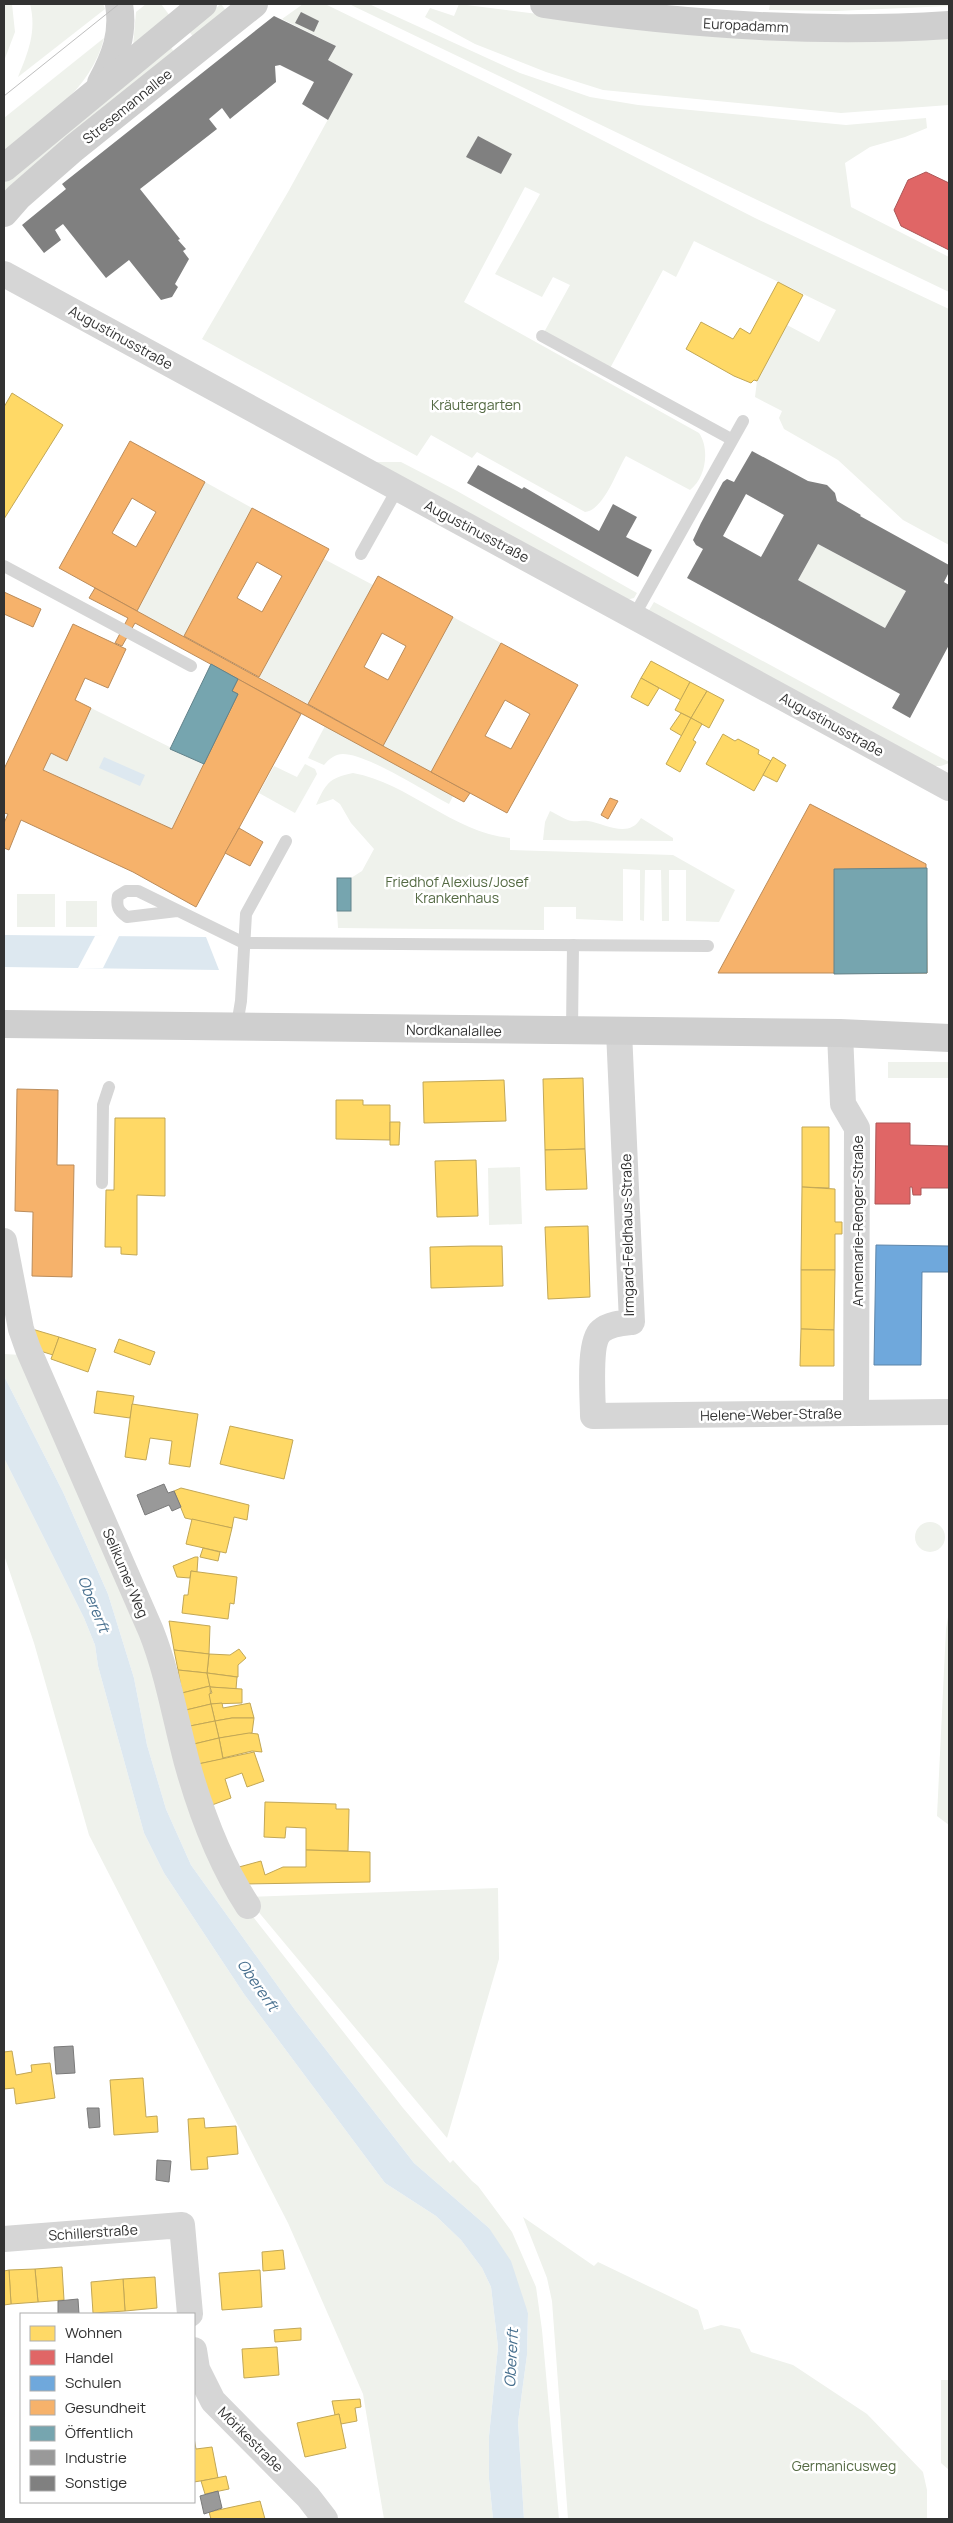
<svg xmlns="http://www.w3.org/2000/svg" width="953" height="2523" font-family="Manrope,sans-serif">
	<rect width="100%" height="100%" fill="#fff"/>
	<g fill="#eff2ec">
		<path d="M 4,4 L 12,4 L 15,32 L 4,61 Z"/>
		<path d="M 30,4 L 103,4 L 105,9 L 18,77 C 28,53 37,31 30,4 Z"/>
		<path d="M 146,4 L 161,4 L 170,16 L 133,46 L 136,12 Z"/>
		<path d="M 221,4 L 227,12 L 194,38 L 188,30 Z"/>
		<path d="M 303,4 L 325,4 L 549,113 L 755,218 L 949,309 L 949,545 L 903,520 L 838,460 L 784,429 L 779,418 L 782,411 L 755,397 L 757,381 L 787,325 L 819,342 L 836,310 L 694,241 L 676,277 L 663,270 L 608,372 L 542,336 L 570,285 L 553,277 L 542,297 L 495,274 L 540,194 L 525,187 L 464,302 L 699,433 C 710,449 706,478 690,490 L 626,456 C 616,472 604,510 585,512 L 477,452 L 472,458 L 431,435 L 417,456 L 202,339 L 288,192 L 353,74 L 328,60 L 336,46 L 282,19 Z"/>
		<path d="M 349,4 L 369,4 L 520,73 L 590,97 L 638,105 L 846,125 L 926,118 L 927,128 L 905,137 L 870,147 L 845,163 L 851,207 L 949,257 L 949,292 Z"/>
		<path d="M 459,4 L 601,22 L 949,34 L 949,105 L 841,113 L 603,90 L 546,72 L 475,44 L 425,17 L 430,8 L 454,16 Z"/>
		<path d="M 770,4 L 949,4 L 949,6 L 836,11 L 769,10 Z"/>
		<path d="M 104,38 C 91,91 43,119 4,152 L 4,118 Z"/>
		<path d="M 169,45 L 175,53 L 4,195 L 4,183 Z"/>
		<path d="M 373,462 L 401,462 L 457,491 L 637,593 L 634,598 L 626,600 Z"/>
		<path d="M 205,482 L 252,508 L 184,636 L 137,611 Z"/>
		<path d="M 818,544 L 906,591 L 885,628 L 798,580 Z"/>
		<path d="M 324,559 L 373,585 L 308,704 L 259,677 Z"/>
		<path d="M 654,602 L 949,762 L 949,763 L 941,766 L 931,766 L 648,612 Z"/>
		<path d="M 453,617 L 501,643 L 431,772 L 383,746 Z"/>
		<path d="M 91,708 L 204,764 L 172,829 L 43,770 L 51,753 L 67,761 Z"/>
		<path d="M 325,726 L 453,796 L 449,804 C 426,792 367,754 343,754 C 335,754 329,759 324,765 L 308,758 Z"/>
		<path d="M 305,764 L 315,769 L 317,774 L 295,813 L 259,793 L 274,766 L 297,777 Z"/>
		<path d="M 353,773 C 409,783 452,832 510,838 L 510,850 L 673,855 L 735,890 L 719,922 L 686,921 L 686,870 L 669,870 L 669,921 L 662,921 L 661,870 L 645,870 L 644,921 L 640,920 L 640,870 L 623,869 L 623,921 L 576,919 L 576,907 L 544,907 L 544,930 L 338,928 L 337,911 L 351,910 L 351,878 L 362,871 L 374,849 L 351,823 L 340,804 L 333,799 L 316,805 C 326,784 328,778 353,773 Z"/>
		<path d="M 550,811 C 557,814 565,820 572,821 C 577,822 582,820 588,821 C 606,824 629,839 641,818 L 673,838 L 673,841 L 543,840 L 545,822 Z"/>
		<rect x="17" y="894" width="38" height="33"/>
		<rect x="66" y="901" width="31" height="26"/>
		<rect x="888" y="1062" width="61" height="16"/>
		<path d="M 520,1167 L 522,1224 L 489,1225 L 488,1168 Z"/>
		<path d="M 4,1354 L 22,1355 L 92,1510 L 247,1909 L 403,2108 L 450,2163 L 453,2160 L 472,2181 L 478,2186 L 512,2232 L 536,2287 L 542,2330 L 559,2519 L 524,2519 L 518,2422 L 527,2355 L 528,2313 L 489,2228 L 414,2163 L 295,2010 L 191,1865 L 166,1809 L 147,1745 L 134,1678 L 108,1594 L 63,1492 L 4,1376 Z"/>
		<path d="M 4,1458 L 84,1618 L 95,1645 L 98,1666 L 144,1833 L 164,1873 L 244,1994 L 385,2183 L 436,2216 L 461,2240 L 482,2268 L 491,2287 L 498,2347 L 489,2436 L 489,2479 L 493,2519 L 384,2519 L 363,2394 L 288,2223 L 89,1835 L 34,1643 L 4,1555 Z"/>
		<circle cx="930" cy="1537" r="15"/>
		<path d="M 949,1611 L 949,1825 L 937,1816 L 946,1629 Z"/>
		<path d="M 498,1888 L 499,1959 L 447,2138 L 246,1897 Z"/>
		<path d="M 523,2217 L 594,2266 L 598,2262 L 698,2310 L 704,2330 L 721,2325 L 740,2329 L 751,2352 L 793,2365 L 867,2414 L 923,2472 L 927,2490 L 927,2519 L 568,2519 L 552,2301 L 547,2278 Z"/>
		<path d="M 941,2380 L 949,2380 L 949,2470 L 941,2463 Z"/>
	</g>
	<g fill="#dde8f0">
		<path d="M 104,757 L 145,775 L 140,786 L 99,768 Z"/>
		<path d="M 4,935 L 206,937 L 219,970 L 4,967 Z"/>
		<path d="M 4,1376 L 63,1492 L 108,1594 L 134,1678 L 147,1745 L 166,1809 L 191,1865 L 295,2010 L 414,2163 L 489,2228 L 511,2261 L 528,2313 L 527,2355 L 518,2422 L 524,2519 L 493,2519 L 489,2479 L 489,2436 L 498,2347 L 491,2287 L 482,2268 L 461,2240 L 436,2216 L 385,2183 L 244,1994 L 164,1873 L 144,1833 L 98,1666 L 95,1645 L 84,1618 L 4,1458 Z"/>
	</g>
	<path fill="#fff" d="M 95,936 L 119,936 L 103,968 L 78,968 Z"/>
	<g fill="#ffd966" stroke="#c2a756">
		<path d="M 778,282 L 803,295 L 757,381 L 754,380 L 751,383 L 734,376 L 686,349 L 701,322 L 733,339 L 740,328 L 750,334 Z"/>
		<path d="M 12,393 L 63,425 L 4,519 L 4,407 Z"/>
		<path d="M 651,661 L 690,682 L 681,700 L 641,678 Z"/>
		<path d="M 641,678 L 659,688 L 648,706 L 631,697 Z"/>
		<path d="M 690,682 L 707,691 L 691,718 L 675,710 Z"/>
		<path d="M 707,691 L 724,700 L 709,728 L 691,718 Z"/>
		<path d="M 681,713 L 691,718 L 682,736 L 670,729 Z"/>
		<path d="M 691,718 L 702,724 L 693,740 L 696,742 L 680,772 L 666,764 Z"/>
		<path d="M 723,734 L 735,741 L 738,739 L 759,750 L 758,754 L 771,761 L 754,791 L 706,764 Z"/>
		<path d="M 773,757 L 786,765 L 777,782 L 763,775 Z"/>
		<path d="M 583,1078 L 585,1149 L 545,1150 L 543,1079 Z"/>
		<path d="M 504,1080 L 506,1121 L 424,1123 L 423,1082 Z"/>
		<path d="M 336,1100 L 363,1100 L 363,1105 L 390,1105 L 390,1140 L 336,1139 Z"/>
		<path d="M 115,1118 L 165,1118 L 165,1196 L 137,1195 L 137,1255 L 121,1254 L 121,1247 L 105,1247 L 106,1190 L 114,1190 Z"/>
		<path d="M 390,1122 L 400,1122 L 399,1145 L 390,1145 Z"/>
		<path d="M 802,1127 L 829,1127 L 829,1188 L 802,1187 Z"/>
		<path d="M 585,1149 L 587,1189 L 546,1190 L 545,1150 Z"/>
		<path d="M 476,1160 L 478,1216 L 437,1217 L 435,1161 Z"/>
		<path d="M 802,1187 L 835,1189 L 835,1222 L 842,1222 L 842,1234 L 835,1234 L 835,1270 L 801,1270 Z"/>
		<path d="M 588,1226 L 590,1297 L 548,1299 L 545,1227 Z"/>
		<path d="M 471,1246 L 502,1246 L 503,1286 L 431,1288 L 430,1247 Z"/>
		<path d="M 801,1270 L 835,1270 L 834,1330 L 801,1329 Z"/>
		<path d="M 32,1329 L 59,1337 L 53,1355 L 37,1350 Z"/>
		<path d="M 801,1329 L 834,1330 L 834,1366 L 800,1366 Z"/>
		<path d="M 59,1337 L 96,1349 L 88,1372 L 51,1359 Z"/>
		<path d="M 119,1339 L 155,1352 L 150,1365 L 114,1352 Z"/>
		<path d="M 97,1391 L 134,1396 L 130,1418 L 94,1413 Z"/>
		<path d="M 132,1404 L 198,1414 L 190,1467 L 169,1464 L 172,1441 L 150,1438 L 146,1460 L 125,1457 Z"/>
		<path d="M 230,1426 L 293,1440 L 284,1479 L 220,1464 Z"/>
		<path d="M 181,1488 L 249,1505 L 247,1520 L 234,1517 L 232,1528 L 185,1518 L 174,1491 Z"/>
		<path d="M 192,1519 L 232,1528 L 226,1553 L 186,1544 Z"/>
		<path d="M 203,1548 L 220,1552 L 218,1561 L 200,1557 Z"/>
		<path d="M 195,1557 L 198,1557 L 197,1572 L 191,1571 L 190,1578 L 177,1577 L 173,1566 Z"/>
		<path d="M 191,1571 L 237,1577 L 234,1604 L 230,1603 L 228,1619 L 182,1613 L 184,1595 L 188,1595 Z"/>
		<path d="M 169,1621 L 210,1626 L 209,1654 L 174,1650 Z"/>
		<path d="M 239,1649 L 246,1658 L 238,1665 L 238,1677 L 207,1673 L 209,1654 L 230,1655 Z"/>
		<path d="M 174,1650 L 209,1654 L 207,1673 L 178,1670 Z"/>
		<path d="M 178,1670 L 207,1673 L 210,1686 L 182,1693 Z"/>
		<path d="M 207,1673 L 237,1677 L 236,1689 L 210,1687 Z"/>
		<path d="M 210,1686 L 211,1704 L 186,1710 L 182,1693 Z"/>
		<path d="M 210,1687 L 242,1689 L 242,1703 L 211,1704 L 209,1694 L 212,1693 Z"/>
		<path d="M 222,1703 L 223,1708 L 250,1703 L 254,1718 L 232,1718 L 215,1721 L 211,1704 Z"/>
		<path d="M 211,1704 L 215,1721 L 190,1726 L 186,1710 Z"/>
		<path d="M 232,1718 L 254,1718 L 252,1733 L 219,1738 L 215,1721 Z"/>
		<path d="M 215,1721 L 219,1738 L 194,1744 L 190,1726 Z"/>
		<path d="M 249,1733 L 258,1734 L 262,1752 L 252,1751 L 223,1758 L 219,1738 Z"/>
		<path d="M 219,1738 L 223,1759 L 198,1764 L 194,1744 Z"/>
		<path d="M 254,1752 L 264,1781 L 247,1787 L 242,1773 L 225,1779 L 231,1798 L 212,1805 L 198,1764 Z"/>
		<path d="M 265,1802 L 336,1804 L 336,1809 L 349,1809 L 348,1851 L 306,1850 L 306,1828 L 286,1827 L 285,1838 L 264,1837 Z"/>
		<path d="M 306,1850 L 370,1852 L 370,1882 L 244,1884 L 239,1867 L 261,1861 L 265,1875 L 283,1867 L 306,1867 Z"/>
		<path d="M 12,2051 L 16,2075 L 32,2072 L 31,2065 L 50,2063 L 55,2098 L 16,2104 L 14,2088 L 4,2089 L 4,2052 Z"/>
		<path d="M 143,2078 L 146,2117 L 157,2116 L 158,2132 L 114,2135 L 110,2080 Z"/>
		<path d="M 204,2118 L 205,2128 L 236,2126 L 238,2154 L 207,2157 L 208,2169 L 191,2170 L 188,2119 Z"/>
		<path d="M 283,2250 L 285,2269 L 263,2271 L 262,2252 Z"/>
		<path d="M 62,2267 L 64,2300 L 38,2302 L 35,2269 Z"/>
		<path d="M 35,2269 L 38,2302 L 11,2304 L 9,2270 Z"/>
		<path d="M 9,2270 L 11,2304 L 4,2305 L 4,2271 Z"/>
		<path d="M 260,2270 L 262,2307 L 222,2310 L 219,2273 Z"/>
		<path d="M 155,2277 L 157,2308 L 125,2311 L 123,2279 Z"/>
		<path d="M 123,2279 L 125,2311 L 93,2313 L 91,2282 Z"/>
		<path d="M 301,2328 L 301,2340 L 275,2342 L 274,2330 Z"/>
		<path d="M 277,2347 L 279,2375 L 244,2378 L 242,2349 Z"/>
		<path d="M 360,2399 L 361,2407 L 355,2408 L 357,2421 L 341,2424 L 339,2414 L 335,2415 L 332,2401 Z"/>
		<path d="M 339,2414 L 346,2448 L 305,2457 L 297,2423 Z"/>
		<path d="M 194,2438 L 196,2449 L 212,2447 L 218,2478 L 194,2482 Z"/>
		<path d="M 226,2476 L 229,2489 L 205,2494 L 201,2481 Z"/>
		<path d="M 260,2501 L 265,2519 L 211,2519 L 209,2512 Z"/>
	</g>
	<g fill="#e06666" stroke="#ac5656">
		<path d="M 926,172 L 949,183 L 949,250 L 901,226 L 894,210 L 908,180 Z"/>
		<path d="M 876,1123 L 910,1123 L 910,1145 L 949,1146 L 949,1188 L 921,1188 L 921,1195 L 913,1195 L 912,1187 L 910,1187 L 910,1204 L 875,1204 Z"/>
	</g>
	<path fill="#6fa8dc" stroke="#5d85a9" d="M 876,1245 L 949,1246 L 949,1272 L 922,1272 L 921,1365 L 874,1365 Z"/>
	<g fill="#f6b26b" stroke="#bb8c5a" fill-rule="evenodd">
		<path d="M 130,441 L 205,482 L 137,611 L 59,568 ZM 132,498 L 156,512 L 136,547 L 112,533 Z"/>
		<path d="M 252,508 L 329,549 L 259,677 L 184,636 ZM 257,562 L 282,576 L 262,612 L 237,598 Z"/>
		<path d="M 378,576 L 453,617 L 383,746 L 308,704 ZM 382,633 L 406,646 L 388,680 L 364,667 Z"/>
		<path d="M 95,588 L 383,746 L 470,793 L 464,802 L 135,623 L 122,646 L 115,643 L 128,618 L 89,598 Z"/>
		<path d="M 4,592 L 41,609 L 33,627 L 4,614 Z"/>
		<path d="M 73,624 L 126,649 L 108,688 L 85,678 L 75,700 L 91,708 L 67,761 L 51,753 L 43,770 L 172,829 L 238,694 L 232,691 L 238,679 L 301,714 L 196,907 L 133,872 L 21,820 L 9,850 L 4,848 L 4,823 L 8,814 L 4,813 L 4,769 Z"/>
		<path d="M 501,643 L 578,685 L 507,813 L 431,772 ZM 505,700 L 530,714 L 511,749 L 485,736 Z"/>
		<path d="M 610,798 L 618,801 L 608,819 L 601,815 Z"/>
		<path d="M 810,804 L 926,864 L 927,973 L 718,973 Z"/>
		<path d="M 239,828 L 263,842 L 250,866 L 225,853 Z"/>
		<path d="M 17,1089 L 58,1090 L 57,1165 L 74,1165 L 72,1277 L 32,1276 L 33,1212 L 15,1211 Z"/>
	</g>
	<g fill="#76a5af" stroke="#62828a">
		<path d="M 211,664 L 238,679 L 232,691 L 238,694 L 204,764 L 170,749 Z"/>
		<path d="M 927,868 L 927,973 L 834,974 L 834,869 Z"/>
		<rect x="337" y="878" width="14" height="33"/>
	</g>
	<g fill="#999" stroke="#7a7a7a">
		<path d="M 164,1484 L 168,1493 L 174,1491 L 181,1507 L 172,1511 L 169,1505 L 145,1515 L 137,1495 Z"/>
		<path d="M 73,2046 L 75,2073 L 56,2074 L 54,2047 Z"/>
		<path d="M 87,2108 L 99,2108 L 100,2127 L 89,2128 Z"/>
		<path d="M 157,2160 L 171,2161 L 169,2182 L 156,2180 Z"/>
		<path d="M 78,2299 L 79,2314 L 58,2314 L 58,2301 Z"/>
		<path d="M 218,2491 L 222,2508 L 204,2514 L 200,2496 Z"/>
	</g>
	<g fill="#808080" fill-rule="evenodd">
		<path d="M 301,12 L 319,21 L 314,32 L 295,23 Z"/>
		<path d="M 274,16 L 336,46 L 328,60 L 353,74 L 328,120 L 302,104 L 314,82 L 280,65 L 275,66 L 276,82 L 230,119 L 222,108 L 209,119 L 217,129 L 140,189 L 180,239 L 178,240 L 186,249 L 183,251 L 189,259 L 175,284 L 178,287 L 172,297 L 161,300 L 129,260 L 106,278 L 63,224 L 55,230 L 61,240 L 44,253 L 22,225 L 66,189 L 62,184 Z"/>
		<path d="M 478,136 L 512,154 L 501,174 L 466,157 Z"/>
		<path d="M 752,451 L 808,481 L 827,485 L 835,493 L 837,501 L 861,515 L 860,516 L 949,565 L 949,572 L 944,582 L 949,585 L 949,645 L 910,718 L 892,708 L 900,694 L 687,578 L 703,549 L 696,545 L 693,540 L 701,523 L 723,482 L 727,479 L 734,482 ZM 746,494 L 784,515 L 761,557 L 723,536 ZM 818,544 L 906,591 L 885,628 L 798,580 Z"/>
		<path d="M 478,465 L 522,489 L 524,487 L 599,531 L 613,504 L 637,517 L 626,537 L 652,550 L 638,577 L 467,483 Z"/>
	</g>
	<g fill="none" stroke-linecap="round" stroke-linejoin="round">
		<g stroke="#d6d6d6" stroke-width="12">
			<path d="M 542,336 L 731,439"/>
			<path d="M 361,554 L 398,488"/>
			<path d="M 4,566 L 191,666"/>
			<path d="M 634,616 L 743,421"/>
			<path d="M 177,911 L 127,917 C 118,911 116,906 118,896 L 126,891 L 138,891 L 244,943 L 708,946"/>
			<path d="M 237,1025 L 241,1001 L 246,914 L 286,841"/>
			<path d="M 572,1031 L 573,945"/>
			<path d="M 102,1183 L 103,1105 L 109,1087"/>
		</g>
		<g stroke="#d6d6d6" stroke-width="26">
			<path d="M 4,274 L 949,788"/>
			<path d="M 619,1031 L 632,1322 C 622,1323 609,1324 601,1331 C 588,1342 593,1399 593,1416 L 949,1412"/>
			<path d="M 840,1033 L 843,1104 L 857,1128 L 856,1413"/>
			<path d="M 4,1241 L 21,1329 L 28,1349 L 151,1631 C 168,1674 175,1718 187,1763 C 201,1813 219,1862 248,1906"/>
			<path d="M 4,2239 L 182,2225 L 190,2314"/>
			<path d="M 194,2350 L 197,2369 L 213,2401 L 308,2497 L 325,2519"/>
		</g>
		<g stroke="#cfcfcf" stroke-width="28">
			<path d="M 544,4 C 678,24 814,34 949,25"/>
			<path d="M 101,83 C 115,57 124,34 119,4"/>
			<path d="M 4,168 L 203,4"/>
			<path d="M 4,213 L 18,197 L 74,148 L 254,4"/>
			<path d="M 4,1024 L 840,1033 L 949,1038"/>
		</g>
		<path stroke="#bebebe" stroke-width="1" d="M 4,96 L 119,4"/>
	</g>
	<g text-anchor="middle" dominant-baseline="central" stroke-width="5" stroke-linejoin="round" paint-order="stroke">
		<g font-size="14" fill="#323232" stroke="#fff">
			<text transform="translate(746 25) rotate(3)">Europadamm</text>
			<text transform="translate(127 106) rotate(-39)">Stresemannallee</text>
			<text transform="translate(121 337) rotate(29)">Augustinusstraße</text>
			<text transform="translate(477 531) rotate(28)">Augustinusstraße</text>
			<text transform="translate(832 724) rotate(29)">Augustinusstraße</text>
			<text transform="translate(454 1030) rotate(1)">Nordkanalallee</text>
			<text transform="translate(857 1221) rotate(-90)">Annemarie-Renger-Straße</text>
			<text transform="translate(627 1235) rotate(-91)">Irmgard-Feldhaus-Straße</text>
			<text transform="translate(771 1414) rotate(-1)">Helene-Weber-Straße</text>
			<text transform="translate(126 1573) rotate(67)">Selikumer Weg</text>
			<text transform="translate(93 2232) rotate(-4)">Schillerstraße</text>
			<text transform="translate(251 2439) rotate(45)">Mörikestraße</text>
		</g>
		<g font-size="14" fill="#546a43" stroke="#fff">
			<text x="476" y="404">Kräutergarten</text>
			<text x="457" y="881">Friedhof Alexius/Josef<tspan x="457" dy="16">Krankenhaus</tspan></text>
			<text x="844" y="2465">Germanicusweg</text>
		</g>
		<g font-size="15" font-style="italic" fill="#476f8e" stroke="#fff">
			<text transform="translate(94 1604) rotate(68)">Obererft</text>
			<text transform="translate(258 1985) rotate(55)">Obererft</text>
			<text transform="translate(511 2358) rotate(-87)">Obererft</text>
		</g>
	</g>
	<rect width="953" height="2523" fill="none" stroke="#323232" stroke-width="10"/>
	<rect x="20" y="2313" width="175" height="190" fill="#ffffff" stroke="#adadad"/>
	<rect x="30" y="2326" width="25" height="15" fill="#ffd966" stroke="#adadad"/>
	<text x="65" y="2338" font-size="15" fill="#323232">Wohnen</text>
	<rect x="30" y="2350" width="25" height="15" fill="#e06666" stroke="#adadad"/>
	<text x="65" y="2363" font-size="15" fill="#323232">Handel</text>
	<rect x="30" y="2376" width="25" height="15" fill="#6fa8dc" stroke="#adadad"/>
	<text x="65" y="2388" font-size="15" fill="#323232">Schulen</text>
	<rect x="30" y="2400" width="25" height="15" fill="#f6b26b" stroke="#adadad"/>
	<text x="65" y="2413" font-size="15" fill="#323232">Gesundheit</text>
	<rect x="30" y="2426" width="25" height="15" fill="#76a5af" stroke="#adadad"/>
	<text x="65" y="2438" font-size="15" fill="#323232">Öffentlich</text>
	<rect x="30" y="2450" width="25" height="15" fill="#999999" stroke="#adadad"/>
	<text x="65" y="2463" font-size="15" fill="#323232">Industrie</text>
	<rect x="30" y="2476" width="25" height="15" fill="#808080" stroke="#adadad"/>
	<text x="65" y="2488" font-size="15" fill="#323232">Sonstige</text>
</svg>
